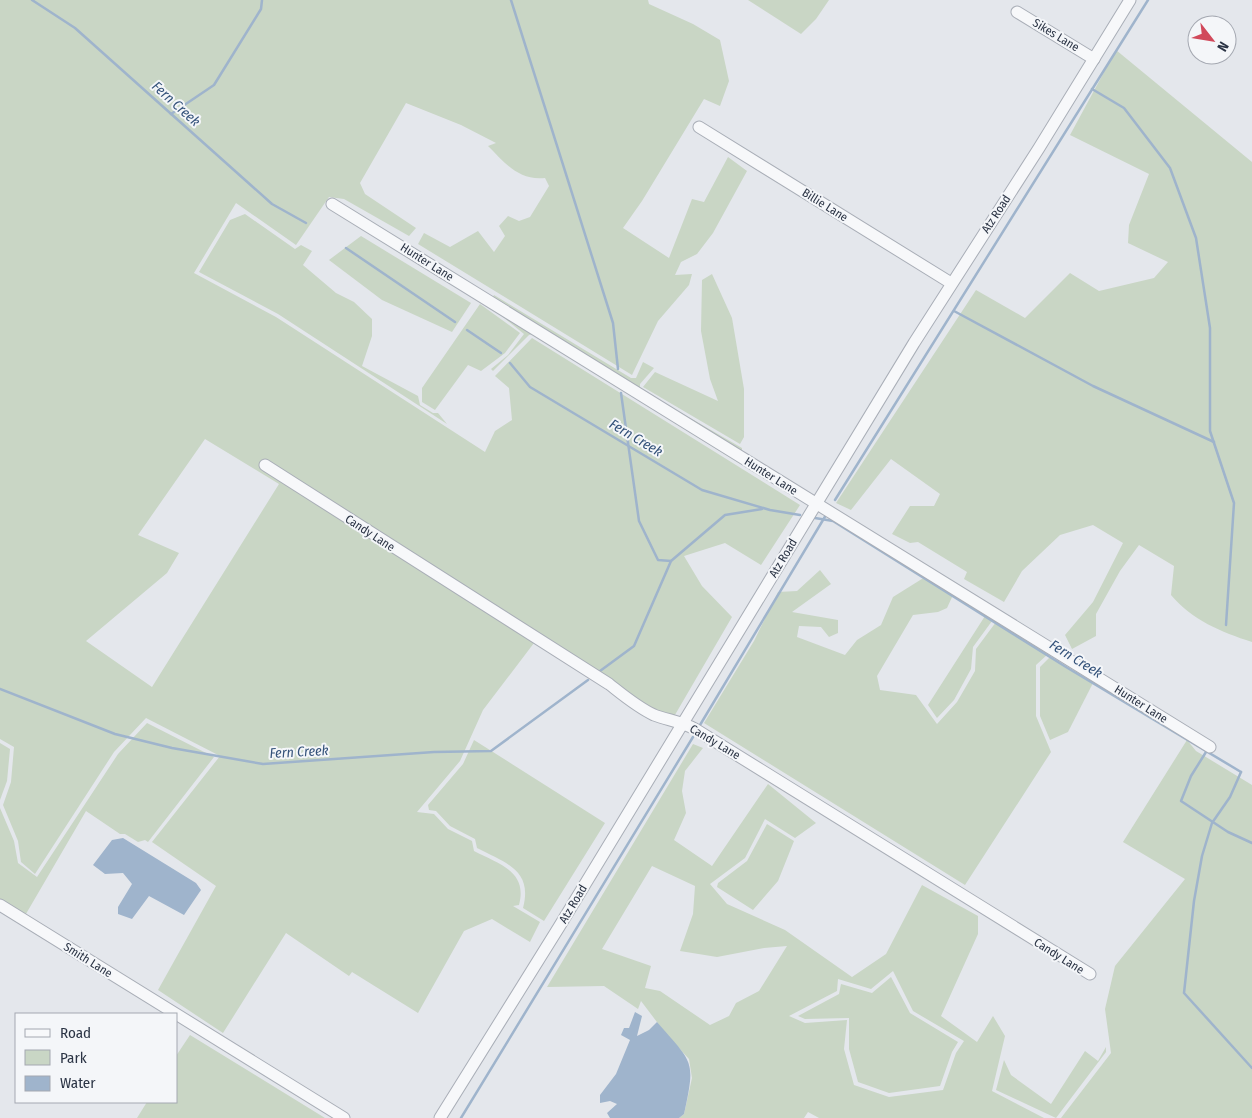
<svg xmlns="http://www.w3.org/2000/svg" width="1252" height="1118" font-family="'Fira Sans Condensed',sans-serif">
	<rect width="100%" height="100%" fill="#e4e7ec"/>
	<g fill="#c9d6c5" fill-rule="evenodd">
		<path d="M 0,0 L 648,0 L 649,4 L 693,24 L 720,40 L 729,81 L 720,106 L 704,99 L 642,201 L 623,228 L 669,258 L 692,199 L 704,202 L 728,157 L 747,171 L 713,233 L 697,254 L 681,262 L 675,275 L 692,274 L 689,285 L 658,321 L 632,375 L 418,244 L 424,233 L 450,247 L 478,231 L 494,252 L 505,236 L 499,226 L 508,216 L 519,221 L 530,217 L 549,186 L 545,178 C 519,181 505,163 488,146 L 496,143 L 461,125 L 406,103 L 360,183 L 365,194 L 416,228 L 409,236 L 344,199 L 329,197 L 296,245 L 236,203 L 194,273 L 276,317 L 485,452 L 495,431 L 512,420 L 509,388 L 495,376 L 532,338 L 800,505 L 761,565 L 725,543 L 684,556 L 702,586 L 732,617 L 672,720 L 654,715 L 537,639 L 483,710 L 460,761 L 417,812 L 434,814 L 448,829 L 472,841 L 474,851 C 499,864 528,871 519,905 L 513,906 L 540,922 L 530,942 L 492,919 L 464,931 L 418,1013 L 352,972 L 349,976 L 286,933 L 223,1033 L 158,990 L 216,886 L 152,842 L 220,756 L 146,718 L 114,752 L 35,874 L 21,862 L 18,841 L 3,805 L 11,782 L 14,747 L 0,739 ZM 205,439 L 279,484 L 152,687 L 86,641 L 167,573 L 179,553 L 138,535 Z"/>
		<path d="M 748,0 L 829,0 L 816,19 L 801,34 Z"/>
		<path d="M 1116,50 L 1252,162 L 1252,642 C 1221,632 1192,620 1171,595 L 1174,566 L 1139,545 L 1120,571 L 1096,614 L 1096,636 L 1072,649 L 1065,635 L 1093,602 L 1123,543 L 1093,525 L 1060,535 L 1022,571 L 1004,602 L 964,579 L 967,572 L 918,542 L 910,543 L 892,534 L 910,506 L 934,506 L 940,494 L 891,459 L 851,510 L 836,503 L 976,290 L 1025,318 L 1070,273 L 1099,291 L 1154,278 L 1168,262 L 1128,243 L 1129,225 L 1149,174 L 1070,135 Z"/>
		<path d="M 245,214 L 295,249 L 301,245 L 312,251 L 303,265 L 336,293 L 354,302 L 372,319 L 372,336 L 362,366 L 418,396 L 420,405 L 433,413 L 438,413 L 447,424 L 278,314 L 199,272 L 230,220 Z"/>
		<path d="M 361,236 L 471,303 L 452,332 L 382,300 L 329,260 Z"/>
		<path d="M 712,274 L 732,318 L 744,389 L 744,437 L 740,444 L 643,387 L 655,372 L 718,401 L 710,379 L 701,331 L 702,280 Z"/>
		<path d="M 494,295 L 631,378 L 636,378 L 643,362 L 654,368 L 640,384 L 640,389 L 742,448 L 742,465 L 533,334 L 529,335 L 493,371 L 491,369 L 508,355 L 524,334 L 488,305 Z"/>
		<path d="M 480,304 L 520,333 L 505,353 L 481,371 L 468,365 L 435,410 L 422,402 L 422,388 Z"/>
		<path d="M 820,570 L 831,584 L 792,612 L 838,620 L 838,633 L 829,637 L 821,627 L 799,626 L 797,637 L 845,655 L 857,640 L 881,625 L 893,597 L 925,577 L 953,595 L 947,608 L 938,612 L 913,615 L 877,676 L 880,690 L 916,695 L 937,724 L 957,702 L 975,671 L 976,649 L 996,622 L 1048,654 L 1036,665 L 1036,716 L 1051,752 L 965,885 L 704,723 L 754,641 L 778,592 L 797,591 Z"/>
		<path d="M 985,616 L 992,621 L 973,647 L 971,669 L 954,700 L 937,718 L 928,705 Z"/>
		<path d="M 1050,657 L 1093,683 L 1068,732 L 1050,740 L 1040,716 L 1040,667 Z"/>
		<path d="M 147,723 L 214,757 L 148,842 L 145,840 L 138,842 L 125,834 L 120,834 L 86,811 L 23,919 L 0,906 L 0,808 L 14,841 L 18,863 L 37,877 L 118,754 Z"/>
		<path d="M 474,740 L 605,823 L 544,921 L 523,908 C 533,870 506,863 477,848 L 475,839 L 450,826 L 436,811 L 429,810 L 428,805 L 463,764 Z"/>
		<path d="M 1187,740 L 1196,751 L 1252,785 L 1252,1118 L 1061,1118 L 1111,1053 L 1105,1009 L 1115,966 L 1185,879 L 1123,842 Z"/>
		<path d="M 0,743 L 10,749 L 7,781 L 0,800 Z"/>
		<path d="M 693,744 L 703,748 L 685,771 L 682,791 L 686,813 L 674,840 L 712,866 L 768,784 L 816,823 L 795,838 L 765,819 L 745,858 L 710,884 L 727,904 L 785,930 L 852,977 L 886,954 L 922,885 L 978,916 L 978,934 L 941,1016 L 977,1042 L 993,1016 L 1005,1036 L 992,1091 L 1044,1118 L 819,1118 L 808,1112 L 804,1118 L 679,1118 L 684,1114 L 692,1078 L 689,1059 L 666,1034 L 641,1001 L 638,1009 L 604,986 L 547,987 ZM 652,866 L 695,886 L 693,914 L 680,951 L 717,957 L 764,948 L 787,946 L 759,991 L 736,1003 L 729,1016 L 710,1025 L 660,991 L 645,988 L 651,966 L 602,949 ZM 893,971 L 913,1011 L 964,1041 L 956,1053 L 943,1090 L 889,1097 L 854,1085 L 844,1049 L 847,1020 L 805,1023 L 789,1016 L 837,991 L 838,979 L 871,989 Z"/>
		<path d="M 767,824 L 794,841 L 778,881 L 753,910 L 717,887 L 718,883 L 747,861 Z"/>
		<path d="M 891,977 L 910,1013 L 958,1042 L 952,1052 L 940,1086 L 889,1093 L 858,1082 L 849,1049 L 849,1018 L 805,1019 L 798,1016 L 839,994 L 841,984 L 872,993 Z"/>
		<path d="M 190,1035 L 325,1118 L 137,1118 L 147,1102 L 176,1102 L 176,1056 Z"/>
		<path d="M 1106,1047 L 1106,1052 L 1056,1118 L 996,1090 L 1004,1060 L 1011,1075 L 1051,1104 L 1085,1051 L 1098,1061 Z"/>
	</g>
	<g fill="#9fb4cc">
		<path d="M 123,838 L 196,883 L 201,890 L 184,915 L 149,896 L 132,919 L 118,914 L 118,907 L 132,884 L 123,873 L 105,874 L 93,865 L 112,840 Z"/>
		<path d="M 635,1012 L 642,1016 L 637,1036 L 649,1030 L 657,1022 C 693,1064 696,1059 684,1114 L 679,1118 L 610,1118 L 607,1113 L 617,1104 L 610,1101 L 600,1103 L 600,1095 L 616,1074 L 630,1040 L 621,1035 L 624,1028 L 629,1028 Z"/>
	</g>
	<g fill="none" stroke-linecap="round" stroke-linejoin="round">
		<g stroke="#9fb4cc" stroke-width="2.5">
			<path d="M 32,0 L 75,28 L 272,204 L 306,223"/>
			<path d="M 511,0 L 613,323 L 618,369"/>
			<path d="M 1092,89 L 1124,108 L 1170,168 L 1196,238 L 1210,328 L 1210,431 L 1234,503 L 1226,625"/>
			<path d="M 171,114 L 214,85 L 261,9 L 262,0"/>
			<path d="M 346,248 L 455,322"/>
			<path d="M 954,311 L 1093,386 L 1214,442"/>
			<path d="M 467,330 L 501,353"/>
			<path d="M 510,363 L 530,387 L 702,490 L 770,510 L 800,515"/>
			<path d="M 621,393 L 639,521 L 658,560 L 671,561"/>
			<path d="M 835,500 L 1148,0"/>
			<path d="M 815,518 L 833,521 L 1066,667 L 1241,772"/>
			<path d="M 600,671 L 634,646 L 671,561 L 725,515 L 762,509"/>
			<path d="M 0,689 L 115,734 L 172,748 L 263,764 L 434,752 L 491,751 L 588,680"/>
			<path d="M 700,725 L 826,515"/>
			<path d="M 1206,752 L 1191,776 L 1181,801 L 1228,832 L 1252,843"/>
			<path d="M 1241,772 L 1230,797 L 1212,823 L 1202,856 L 1194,901 L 1184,993 L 1252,1068"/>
			<path d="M 461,1118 L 693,737"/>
		</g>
		<defs>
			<g id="minor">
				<path d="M 1017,12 L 1094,59"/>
				<path d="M 699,127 L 951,283"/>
				<path d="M 332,204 L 1210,747"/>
				<path d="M 265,465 L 609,684 C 623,695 637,707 654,715 C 668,720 682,722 695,729 L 1090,974"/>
				<path d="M 0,905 L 344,1118"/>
				<path d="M 440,1118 L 559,927 L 914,343 L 1039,148 L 1130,0"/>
			</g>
		</defs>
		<use href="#minor" stroke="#a9aeb7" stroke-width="13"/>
		<use href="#minor" stroke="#f7f8fa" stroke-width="11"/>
	</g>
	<g text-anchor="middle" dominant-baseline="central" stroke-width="4" stroke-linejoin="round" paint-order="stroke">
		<g font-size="12" fill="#2b3445" stroke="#f4f6f9">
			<text transform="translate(1056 35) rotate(31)">Sikes Lane</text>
			<text transform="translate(825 205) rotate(32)">Billie Lane</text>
			<text transform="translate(996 214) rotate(-57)">Atz Road</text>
			<text transform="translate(427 262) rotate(32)">Hunter Lane</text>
			<text transform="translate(771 476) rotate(32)">Hunter Lane</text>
			<text transform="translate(370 533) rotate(33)">Candy Lane</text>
			<text transform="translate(783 558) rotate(-59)">Atz Road</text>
			<text transform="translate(1141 704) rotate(32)">Hunter Lane</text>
			<text transform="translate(715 742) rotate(31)">Candy Lane</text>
			<text transform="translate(573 904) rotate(-59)">Atz Road</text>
			<text transform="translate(1059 956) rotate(32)">Candy Lane</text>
			<text transform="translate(88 960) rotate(32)">Smith Lane</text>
		</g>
		<g font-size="14" font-style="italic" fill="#34527a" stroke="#f4f6f9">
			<text transform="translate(176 104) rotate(42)">Fern Creek</text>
			<text transform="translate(636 438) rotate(31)">Fern Creek</text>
			<text transform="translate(1076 659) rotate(32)">Fern Creek</text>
			<text transform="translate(299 752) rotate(-3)">Fern Creek</text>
		</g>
	</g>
	<rect x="15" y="1013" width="162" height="90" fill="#f4f6f9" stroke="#a4a8b1"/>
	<rect x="25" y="1029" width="25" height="8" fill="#f7f8fa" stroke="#a4a8b1"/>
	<text x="60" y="1038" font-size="15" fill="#2b3445">Road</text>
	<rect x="25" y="1050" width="25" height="15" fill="#c9d6c5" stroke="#a4a8b1"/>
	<text x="60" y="1063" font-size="15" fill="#2b3445">Park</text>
	<rect x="25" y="1076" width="25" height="15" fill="#9fb4cc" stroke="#a4a8b1"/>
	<text x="60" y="1088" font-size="15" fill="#2b3445">Water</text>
	<g transform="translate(1212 40) rotate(121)"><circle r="24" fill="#f4f6f9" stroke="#a4a8b1"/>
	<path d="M0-4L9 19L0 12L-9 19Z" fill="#d1495b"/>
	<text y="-8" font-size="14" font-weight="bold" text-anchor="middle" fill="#2b3445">N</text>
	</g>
</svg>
